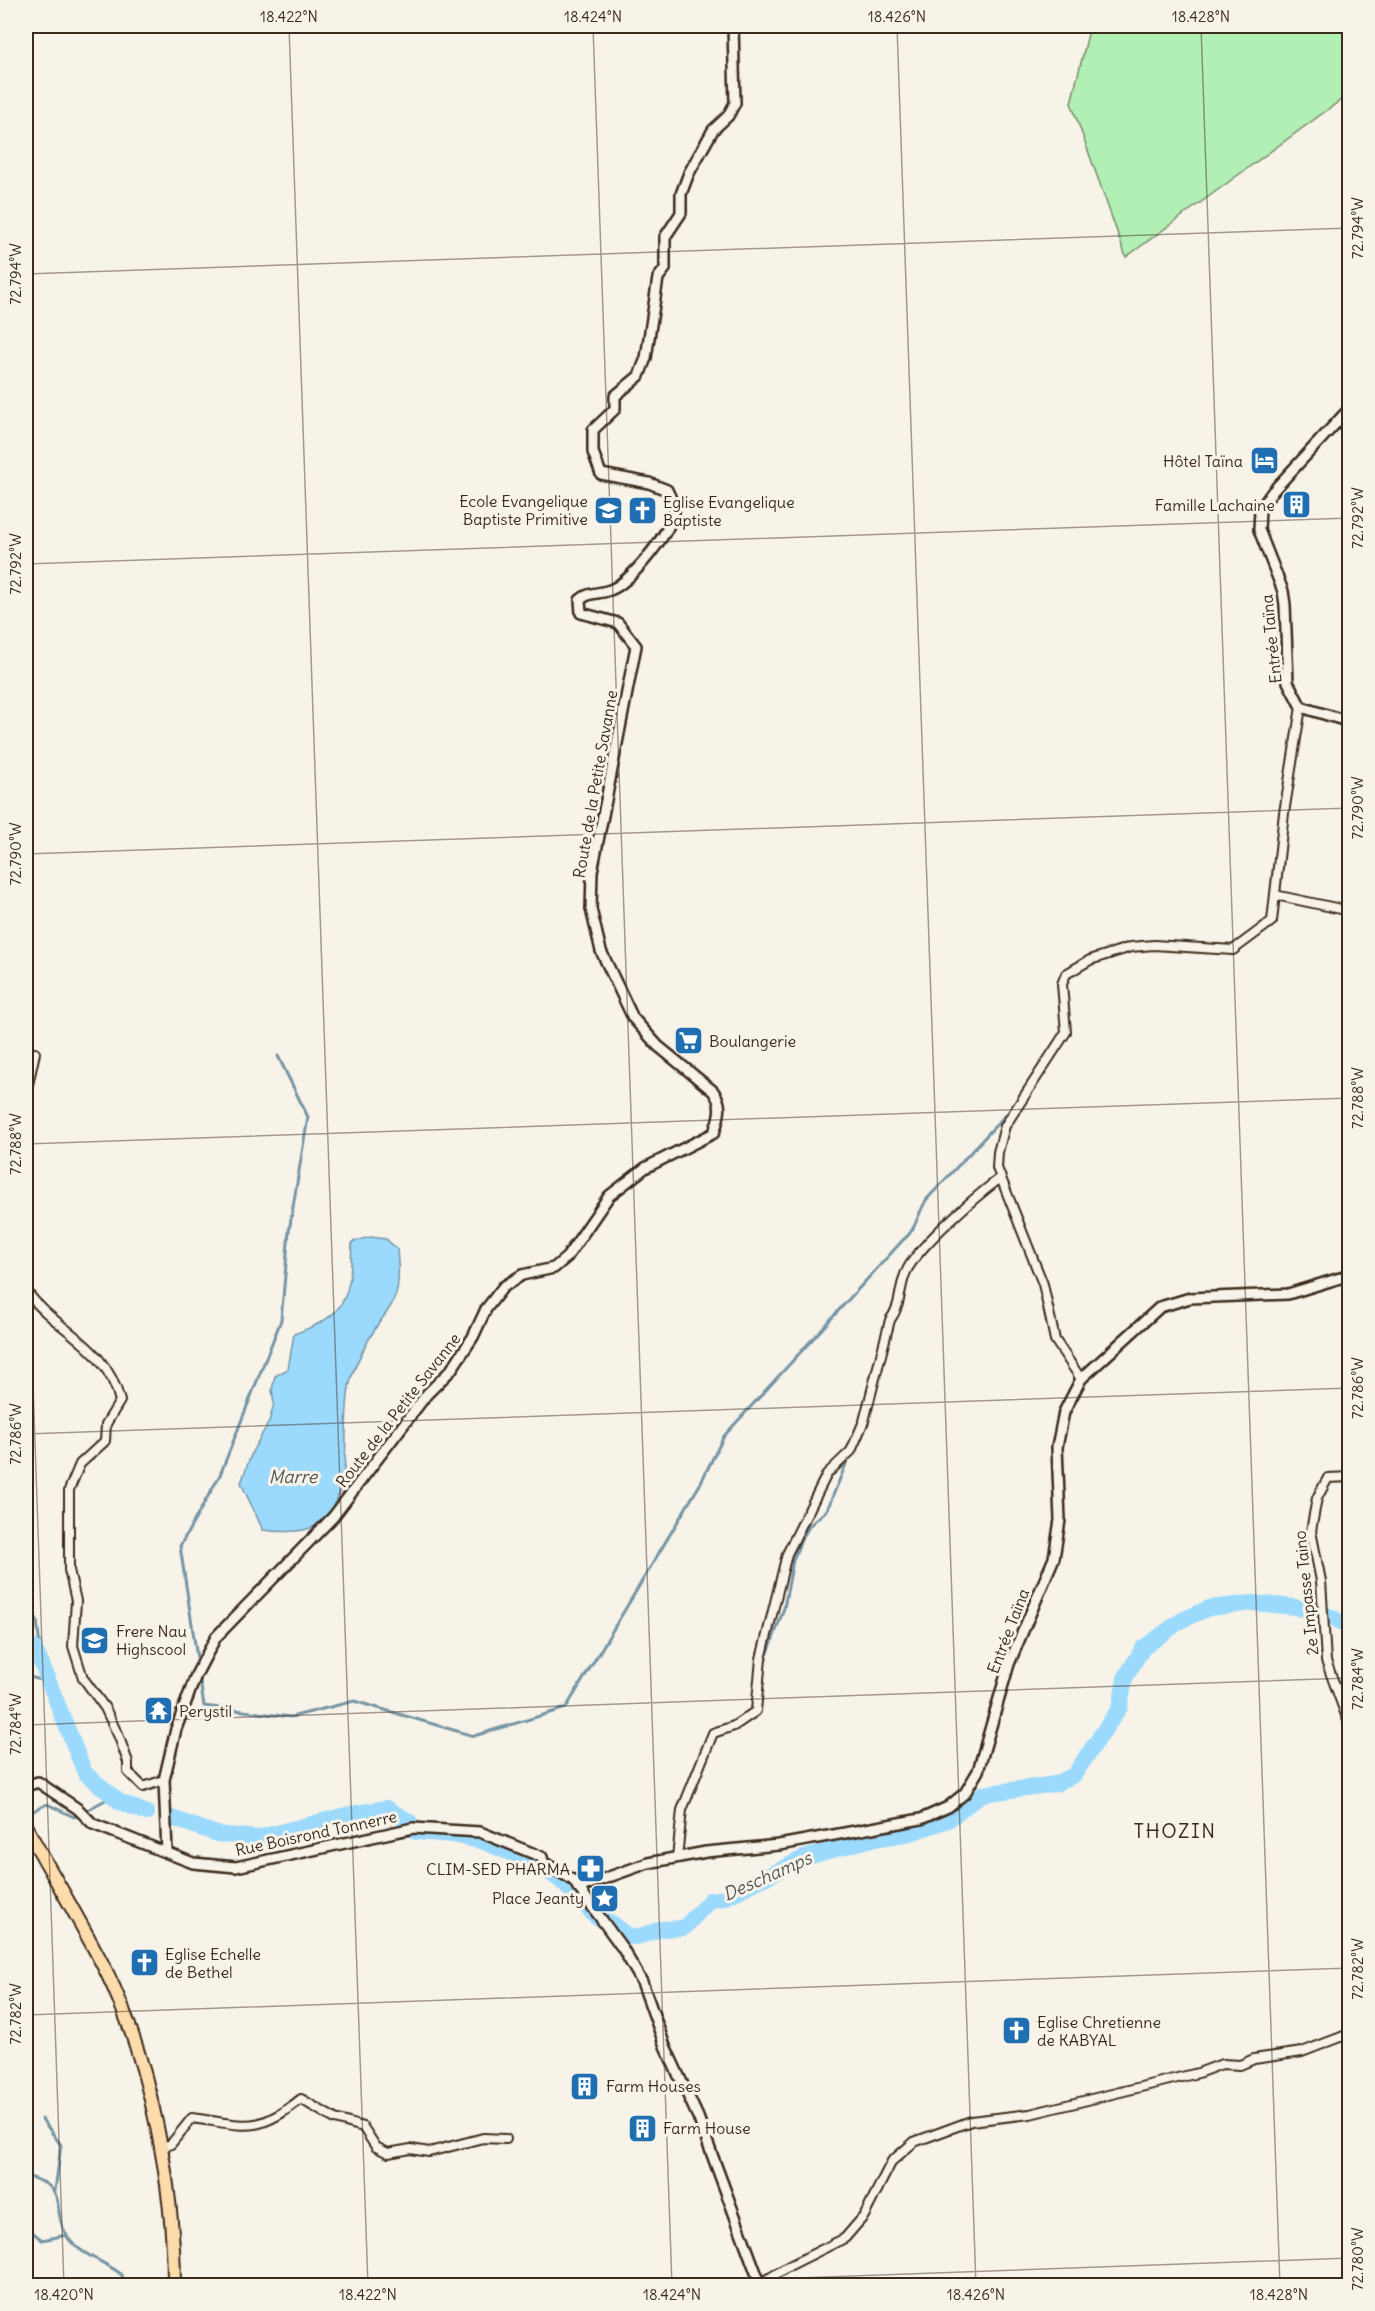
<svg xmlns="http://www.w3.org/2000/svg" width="1375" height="2311" font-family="Delius,sans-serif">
	<rect width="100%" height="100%" fill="#f7f3e8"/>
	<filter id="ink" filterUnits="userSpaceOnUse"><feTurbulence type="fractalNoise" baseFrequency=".0167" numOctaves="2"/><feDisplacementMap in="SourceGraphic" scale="12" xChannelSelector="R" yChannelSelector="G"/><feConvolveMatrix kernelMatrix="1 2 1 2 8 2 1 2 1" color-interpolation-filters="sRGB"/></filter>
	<g filter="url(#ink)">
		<path fill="#b1efb5" stroke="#768c6a" stroke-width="1.5" d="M 1090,26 L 1349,26 L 1349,94 L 1126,257 L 1071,103 Z"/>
		<path fill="#9bdafd" stroke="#7594a4" stroke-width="1.5" d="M 370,1237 L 386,1239 L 397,1249 C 398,1264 400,1279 396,1294 C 392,1309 382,1317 375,1329 C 366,1344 354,1366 350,1383 C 341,1424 354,1476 330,1513 C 317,1534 285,1533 263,1530 L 241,1483 L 252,1452 L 269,1422 L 274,1404 L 272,1390 L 275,1376 L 288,1369 L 294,1334 C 349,1315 350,1296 352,1242 Z"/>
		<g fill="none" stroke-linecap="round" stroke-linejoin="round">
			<g stroke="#7594a4" stroke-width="3">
				<path d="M 26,1598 L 37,1621 L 42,1665"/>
				<path d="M 768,1653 L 784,1608 L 793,1560 L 801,1540 L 810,1525 L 827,1510 L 846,1464"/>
				<path d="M 198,1664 L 180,1546 L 220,1475 L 281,1320 L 289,1231 L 308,1117 L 278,1056"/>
				<path d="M 199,1674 L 204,1706 L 291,1717 L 354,1701 L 474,1736 L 566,1708 L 699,1486 L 724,1436 L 903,1240 C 916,1231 918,1212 927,1199 L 1013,1107"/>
				<path d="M 26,1676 L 48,1682"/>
				<path d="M 29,1820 L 33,1811 L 47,1804 L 74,1817 L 113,1796"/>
				<path d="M 200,1869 L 235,1872 L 388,1838 L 428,1833"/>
				<path d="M 42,2119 L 61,2145 L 55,2191"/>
				<path d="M 26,2176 C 71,2188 50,2204 66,2235 C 77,2254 107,2262 122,2275 L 124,2286"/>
				<path d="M 26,2227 L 42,2240 L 67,2235"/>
			</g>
			<g stroke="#9bdafd" stroke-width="16">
				<path d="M 26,1645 L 34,1648 L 42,1665 L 85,1773 L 120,1802 L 147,1813"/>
				<path d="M 169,1817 L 217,1834 L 257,1838 L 346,1815 L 386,1808 L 410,1822 L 416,1832 L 453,1835 L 484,1842 L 539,1865 L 561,1881 L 596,1917 L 613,1924 L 629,1936 L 637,1937 L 661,1929 L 684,1928 L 710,1900 L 724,1898 L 804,1858 L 868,1840 L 911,1833 L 948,1820 L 982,1794 L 1055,1784 L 1074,1775 L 1120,1707 L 1125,1678 L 1143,1648 L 1182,1620 L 1209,1608 L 1253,1603 L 1295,1607 L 1332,1617 L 1350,1628"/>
			</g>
			<defs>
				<g id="minor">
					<path d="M 1275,895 L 1350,911"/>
					<path d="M 26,1118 L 26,1094 L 35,1053"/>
					<path d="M 26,1291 C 58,1333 106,1344 120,1401 L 106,1424 L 105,1441 L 80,1464 L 69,1490 L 69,1570 L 76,1601 L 73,1646 L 83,1678 L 105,1708 L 119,1737 L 128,1762 L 128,1772 L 143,1787 L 164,1780"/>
					<path d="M 1081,1379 L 1055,1340 L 1043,1284 L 997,1168 L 998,1152 L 1005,1126 L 1066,1032 L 1062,984 L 1066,974 L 1090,960 L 1131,947 L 1154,945 L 1233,950 L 1272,921 L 1284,813 L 1301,707"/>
					<path d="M 1350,1477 L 1328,1478 L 1317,1498 L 1311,1531 L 1321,1581 L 1326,1661 L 1350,1726"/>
					<path d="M 677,1858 L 682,1810 L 713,1733 L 734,1726 L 756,1711 L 761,1659 L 787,1554 L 827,1474 L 851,1451 L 864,1421 L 890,1320 C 903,1303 898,1285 908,1268 C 924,1241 974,1198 999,1179"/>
					<path d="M 161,2148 L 171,2144 L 192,2118 C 246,2125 256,2135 301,2099 L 335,2119 L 363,2127 L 376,2147 L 388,2153 L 411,2149 L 429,2152 L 483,2138 L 506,2139"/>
					<path d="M 760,2284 L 789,2266 L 845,2238 L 864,2216 L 892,2161 L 914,2142 L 971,2121 L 1030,2114 L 1198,2073 L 1222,2064 L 1240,2065 L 1254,2059 L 1302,2052 L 1349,2034"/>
				</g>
				<g id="tertiary">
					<path d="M 1350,408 L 1273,491 L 1260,509 L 1259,530 L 1283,591 L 1285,605 L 1288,682 L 1301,707 L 1350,722"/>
					<path d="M 26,1786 L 38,1782 L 78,1809 L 93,1824 L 193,1863 L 236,1867 L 413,1828 L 480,1832 L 542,1857 L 543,1862 L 573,1880 L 623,1949 L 642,1982 L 665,2046 L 698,2117 L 761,2286"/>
					<path d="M 167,1852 L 164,1780 L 176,1729 L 196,1675 L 216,1637 L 333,1517 L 427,1394 L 451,1370 L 473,1337 L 486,1309 L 503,1287 L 522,1275 L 554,1268 L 567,1257 L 609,1196 L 645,1168 L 714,1133 C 719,1117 724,1105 713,1091 L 658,1046 L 633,1018 L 601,951 L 591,909 L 592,872 L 636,646 L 618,623 L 581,613 L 580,600 C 590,591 597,595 610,590 C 630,583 670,533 674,512 C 675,505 670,497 667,490 L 649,483 L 601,474 L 593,452 L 593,430 L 615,409 L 615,396 L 639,376 L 646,358 L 658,278 L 665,269 L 665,237 L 681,213 L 681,194 L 689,173 L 713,130 L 728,116 L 735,103 L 733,26"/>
					<path d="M 578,1888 L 648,1863 L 706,1852 L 779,1845 L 921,1819 L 948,1807 L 965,1793 L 978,1771 L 1009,1664 L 1054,1558 L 1060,1520 L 1057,1447 L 1064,1412 L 1081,1379 L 1160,1307 L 1190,1298 L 1288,1294 L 1350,1275"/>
				</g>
				<path id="primary" d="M 26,1827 C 52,1874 81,1922 106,1971 C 150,2060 174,2186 174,2286"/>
			</defs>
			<use href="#minor" stroke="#3b2a1e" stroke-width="12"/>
			<use href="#tertiary" stroke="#3b2a1e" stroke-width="14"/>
			<use href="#primary" stroke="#3b2a1e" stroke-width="16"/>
			<use href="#minor" stroke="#f7f3e8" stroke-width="8"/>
			<use href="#tertiary" stroke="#f7f3e8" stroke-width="9"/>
			<use href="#primary" stroke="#fddcac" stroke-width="12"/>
		</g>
	</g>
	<path fill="none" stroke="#3b2a1e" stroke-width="1.5" stroke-opacity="0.45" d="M 289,26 L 368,2286M 593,26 L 672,2286M 897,26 L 976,2286M 1201,26 L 1280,2286M 26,274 L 1350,228M 26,564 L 1350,518M 26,854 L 1350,808M 26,1144 L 1350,1098M 26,1180 L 64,2286M 26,1434 L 1350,1388M 26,1725 L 1350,1678M 26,2015 L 1350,1968M 575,2286 L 1350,2258"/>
	<defs>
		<symbol id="hotel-square" viewBox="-11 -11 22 22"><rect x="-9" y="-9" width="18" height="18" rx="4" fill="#1f6fb2" stroke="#f7f3e8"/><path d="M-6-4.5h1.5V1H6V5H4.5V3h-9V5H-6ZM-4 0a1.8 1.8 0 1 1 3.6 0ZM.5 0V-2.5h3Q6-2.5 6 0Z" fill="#fff"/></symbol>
		<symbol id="building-square" viewBox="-11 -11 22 22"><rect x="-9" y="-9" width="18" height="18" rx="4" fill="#1f6fb2" stroke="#f7f3e8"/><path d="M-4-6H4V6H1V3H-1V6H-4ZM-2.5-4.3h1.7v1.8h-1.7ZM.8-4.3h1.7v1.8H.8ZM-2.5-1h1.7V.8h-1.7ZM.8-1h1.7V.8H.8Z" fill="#fff"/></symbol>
		<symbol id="school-square" viewBox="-11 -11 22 22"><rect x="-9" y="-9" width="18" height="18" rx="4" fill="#1f6fb2" stroke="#f7f3e8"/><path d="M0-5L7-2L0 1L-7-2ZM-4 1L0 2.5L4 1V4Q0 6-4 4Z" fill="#fff"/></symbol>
		<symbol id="church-square" viewBox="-11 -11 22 22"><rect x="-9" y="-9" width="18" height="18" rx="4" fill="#1f6fb2" stroke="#f7f3e8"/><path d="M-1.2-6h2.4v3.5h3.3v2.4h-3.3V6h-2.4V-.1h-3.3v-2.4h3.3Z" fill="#fff"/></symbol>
		<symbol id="supermarket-square" viewBox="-11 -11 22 22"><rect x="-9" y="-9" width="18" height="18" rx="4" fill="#1f6fb2" stroke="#f7f3e8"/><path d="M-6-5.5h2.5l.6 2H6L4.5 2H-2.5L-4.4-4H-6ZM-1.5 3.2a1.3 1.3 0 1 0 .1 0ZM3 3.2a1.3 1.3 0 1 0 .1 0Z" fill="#fff"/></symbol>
		<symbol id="temple-square" viewBox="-11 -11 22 22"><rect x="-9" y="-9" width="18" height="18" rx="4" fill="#1f6fb2" stroke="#f7f3e8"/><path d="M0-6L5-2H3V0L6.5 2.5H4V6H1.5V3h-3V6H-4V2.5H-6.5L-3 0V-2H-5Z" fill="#fff"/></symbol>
		<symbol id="pharmacy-square" viewBox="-11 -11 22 22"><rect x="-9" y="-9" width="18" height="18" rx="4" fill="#1f6fb2" stroke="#f7f3e8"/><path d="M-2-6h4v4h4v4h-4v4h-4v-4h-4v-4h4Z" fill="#fff"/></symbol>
		<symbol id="sight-square" viewBox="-11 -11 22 22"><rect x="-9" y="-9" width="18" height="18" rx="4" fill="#1f6fb2" stroke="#f7f3e8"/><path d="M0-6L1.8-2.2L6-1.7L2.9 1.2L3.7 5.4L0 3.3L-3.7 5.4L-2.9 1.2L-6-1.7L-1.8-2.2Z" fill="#fff"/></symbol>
	</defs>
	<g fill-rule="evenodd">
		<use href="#hotel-square" x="1248" y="444" width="33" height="33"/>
		<use href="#building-square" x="1280" y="488" width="33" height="33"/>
		<use href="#school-square" x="592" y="494" width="33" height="33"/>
		<use href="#church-square" x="626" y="494" width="33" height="33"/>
		<use href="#supermarket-square" x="672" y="1024" width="33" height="33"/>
		<use href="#school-square" x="78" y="1624" width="33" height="33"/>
		<use href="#temple-square" x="142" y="1694" width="33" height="33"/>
		<use href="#pharmacy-square" x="574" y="1852" width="33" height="33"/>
		<use href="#sight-square" x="588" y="1882" width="33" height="33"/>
		<use href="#church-square" x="128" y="1946" width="33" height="33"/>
		<use href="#church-square" x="1000" y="2014" width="33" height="33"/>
		<use href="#building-square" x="568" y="2070" width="33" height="33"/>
		<use href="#building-square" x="626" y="2112" width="33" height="33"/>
	</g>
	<g text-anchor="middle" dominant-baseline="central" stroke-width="6" stroke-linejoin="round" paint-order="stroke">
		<g font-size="16" fill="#3b2a1e" stroke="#f7f3e8" text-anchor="start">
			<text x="1243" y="461" text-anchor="end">Hôtel Taïna</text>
			<text x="588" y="501" text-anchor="end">Ecole Evangelique<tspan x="588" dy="18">Baptiste Primitive</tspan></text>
			<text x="663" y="502">Eglise Evangelique<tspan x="663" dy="18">Baptiste</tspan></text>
			<text x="1275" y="505" text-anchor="end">Famille Lachaine</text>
			<text x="709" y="1041">Boulangerie</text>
			<text x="116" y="1631">Frere Nau<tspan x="116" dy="18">Highscool</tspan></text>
			<text x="179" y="1711">Perystil</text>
			<text x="570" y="1869" text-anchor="end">CLIM-SED PHARMA</text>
			<text x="584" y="1898" text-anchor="end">Place Jeanty</text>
			<text x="165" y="1954">Eglise Echelle<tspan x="165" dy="18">de Bethel</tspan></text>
			<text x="1037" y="2022">Eglise Chretienne<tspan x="1037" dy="18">de KABYAL</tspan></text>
			<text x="606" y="2086">Farm Houses</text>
			<text x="663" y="2128">Farm House</text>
		</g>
		<g font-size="16" fill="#3b2a1e" stroke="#f7f3e8">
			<text transform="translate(1271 639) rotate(-96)">Entrée Taïna</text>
			<text transform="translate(595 784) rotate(-80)">Route de la Petite Savanne</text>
			<text transform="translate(398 1410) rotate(-52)">Route de la Petite Savanne</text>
			<text transform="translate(1306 1593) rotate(-96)">2e Impasse Taino</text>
			<text transform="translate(1008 1631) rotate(-69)">Entrée Taïna</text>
			<text transform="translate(316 1833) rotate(-12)">Rue Boisrond Tonnerre</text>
		</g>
		<g font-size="18" font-style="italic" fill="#535656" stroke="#f7f3e8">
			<text x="293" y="1476">Marre</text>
			<text transform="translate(767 1876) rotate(-24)">Deschamps</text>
		</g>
		<g font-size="20" letter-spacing="1.5" fill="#3b2a1e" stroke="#f7f3e8">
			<text x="1175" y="1830">THOZIN</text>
		</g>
	</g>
	<rect width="1375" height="2311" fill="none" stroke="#f7f3e8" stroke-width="66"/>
	<rect x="33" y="33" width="1309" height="2245" fill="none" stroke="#3b2a1e" stroke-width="2"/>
	<g font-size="15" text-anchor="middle" fill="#3b2a1e">
		<text x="289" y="22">18.422°N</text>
		<text x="593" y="22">18.424°N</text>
		<text x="897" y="22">18.426°N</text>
		<text x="1201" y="22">18.428°N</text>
		<text transform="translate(1358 228) rotate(-90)" y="5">72.794°W</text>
		<text transform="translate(16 274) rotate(-90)" y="5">72.794°W</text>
		<text transform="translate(1358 518) rotate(-90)" y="5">72.792°W</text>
		<text transform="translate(16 564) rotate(-90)" y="5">72.792°W</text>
		<text transform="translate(1358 808) rotate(-90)" y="5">72.790°W</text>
		<text transform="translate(16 854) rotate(-90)" y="5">72.790°W</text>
		<text transform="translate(1358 1098) rotate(-90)" y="5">72.788°W</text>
		<text transform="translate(16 1144) rotate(-90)" y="5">72.788°W</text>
		<text transform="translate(1358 1388) rotate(-90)" y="5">72.786°W</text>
		<text transform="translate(16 1434) rotate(-90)" y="5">72.786°W</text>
		<text transform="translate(1358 1679) rotate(-90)" y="5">72.784°W</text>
		<text transform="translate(16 1724) rotate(-90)" y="5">72.784°W</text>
		<text transform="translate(1358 1969) rotate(-90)" y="5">72.782°W</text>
		<text transform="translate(16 2014) rotate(-90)" y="5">72.782°W</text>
		<text transform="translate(1358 2259) rotate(-90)" y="5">72.780°W</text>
		<text x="64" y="2300">18.420°N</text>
		<text x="368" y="2300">18.422°N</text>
		<text x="672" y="2300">18.424°N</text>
		<text x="976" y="2300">18.426°N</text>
		<text x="1279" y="2300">18.428°N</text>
	</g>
</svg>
